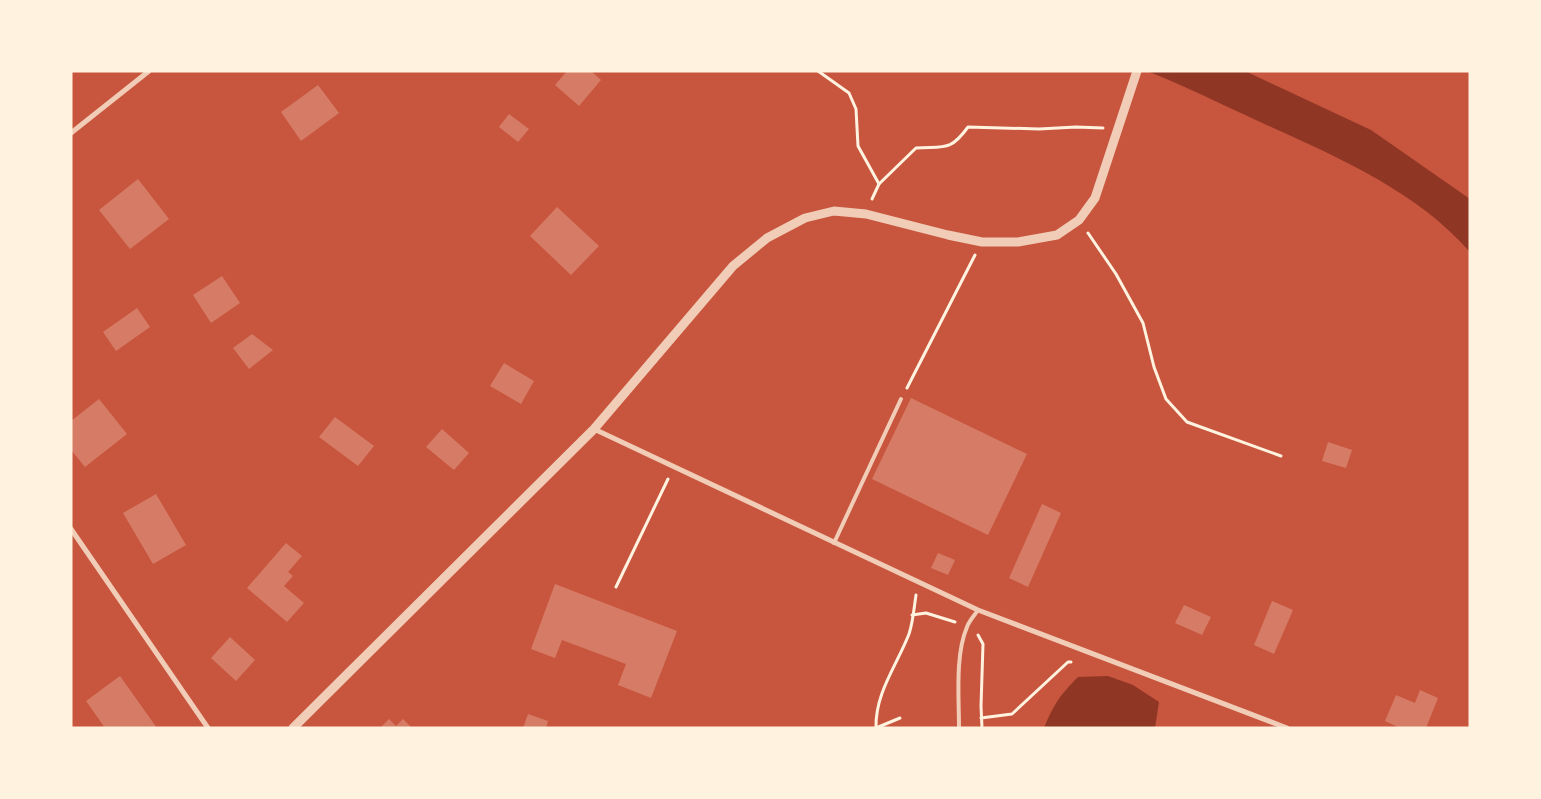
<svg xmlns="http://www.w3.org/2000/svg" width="1541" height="799" font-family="Bitter,serif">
	<rect width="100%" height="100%" fill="#c8553d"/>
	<g fill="#8f3625">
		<path d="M 1147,71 L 1245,71 L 1371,130 L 1470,199 L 1470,252 C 1415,189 1333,155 1258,121 C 1221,104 1185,86 1147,71 Z"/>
		<path d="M 1108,676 L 1133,685 L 1159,702 L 1155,728 L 1044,728 C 1053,705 1061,694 1078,677 Z"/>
	</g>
	<g fill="#d67c66">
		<path d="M 567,71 L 591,71 L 601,80 L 579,106 L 555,85 Z"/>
		<path d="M 318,85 L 339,113 L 301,141 L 281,112 Z"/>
		<path d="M 509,114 L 529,129 L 518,142 L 499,127 Z"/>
		<path d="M 138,179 L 169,219 L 130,249 L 99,210 Z"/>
		<path d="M 557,207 L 599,246 L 571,275 L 530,236 Z"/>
		<path d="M 222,276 L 240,303 L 211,323 L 193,295 Z"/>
		<path d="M 137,308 L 150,327 L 116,351 L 103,332 Z"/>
		<path d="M 252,334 L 273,350 L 249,369 L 233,348 Z"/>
		<path d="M 504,363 L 534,381 L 521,404 L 490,386 Z"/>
		<path d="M 911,398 L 1027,454 L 988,535 L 872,479 Z"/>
		<path d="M 99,399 L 127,434 L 85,467 L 71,450 L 71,421 Z"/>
		<path d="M 335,417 L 374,446 L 358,466 L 319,437 Z"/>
		<path d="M 442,429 L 469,453 L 454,470 L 426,447 Z"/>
		<path d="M 1328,442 L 1352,450 L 1346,468 L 1322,461 Z"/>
		<path d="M 156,494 L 186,545 L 153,564 L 123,513 Z"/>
		<path d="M 1042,504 L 1061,513 L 1028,587 L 1009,578 Z"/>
		<path d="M 286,543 L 302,556 L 288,572 L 293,576 L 284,586 L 304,603 L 287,622 L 247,588 Z"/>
		<path d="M 938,553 L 955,560 L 948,575 L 931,568 Z"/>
		<path d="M 555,584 L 677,631 L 651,698 L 618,685 L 626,664 L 562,640 L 555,658 L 531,649 Z"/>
		<path d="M 1272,601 L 1293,610 L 1274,654 L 1254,645 Z"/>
		<path d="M 1184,605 L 1211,617 L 1202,635 L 1175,623 Z"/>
		<path d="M 230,637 L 255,660 L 236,681 L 211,658 Z"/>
		<path d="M 120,676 L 157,728 L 105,728 L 86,701 Z"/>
		<path d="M 1420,690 L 1438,698 L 1426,728 L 1400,728 L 1385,721 L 1396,695 L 1415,703 Z"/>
		<path d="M 528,714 L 548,721 L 546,728 L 523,728 Z"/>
		<path d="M 389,719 L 396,726 L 403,719 L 412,728 L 380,728 Z"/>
	</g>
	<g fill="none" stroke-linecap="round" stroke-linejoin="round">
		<g stroke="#fff3e0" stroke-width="3">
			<path d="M 818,71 L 849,93 L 856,109 L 858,146 L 879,184 L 872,199"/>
			<path d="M 879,184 L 916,148 C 944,146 950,152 968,127 L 1039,129 L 1076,127 L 1103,128"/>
			<path d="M 1088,233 L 1116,274 L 1143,323 L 1154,367 L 1166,399 L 1187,422 L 1281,456"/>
			<path d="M 907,388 L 975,255"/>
			<path d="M 616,587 L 668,479"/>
			<path d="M 912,615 L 926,613 L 955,622"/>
			<path d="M 978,635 L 983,644 L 981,706 L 982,728"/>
			<path d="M 981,718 L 1012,714 L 1068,662 L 1071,662"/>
			<path d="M 876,728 C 875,693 897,665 909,634 C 913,622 914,608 916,595"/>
			<path d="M 876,728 L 900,718"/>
		</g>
		<g stroke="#f1ccb7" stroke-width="4">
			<path d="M 834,543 L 901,399"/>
			<path d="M 959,728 C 959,697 955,655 967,627 C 969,621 974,616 978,610"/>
		</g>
		<g stroke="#f1ccb7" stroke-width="5">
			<path d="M 71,133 L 149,71"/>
			<path d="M 594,429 L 978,610 L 1287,728"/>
			<path d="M 71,529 L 208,728"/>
		</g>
		<path stroke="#f1ccb7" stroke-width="9" d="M 293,728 L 594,429 L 733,266 L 767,238 L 805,218 L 834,211 L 866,214 L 948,235 L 982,242 L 1018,242 L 1057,235 L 1079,220 L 1095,198 L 1137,71"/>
	</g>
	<rect width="1541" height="799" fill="none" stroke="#fff3e0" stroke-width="145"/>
</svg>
